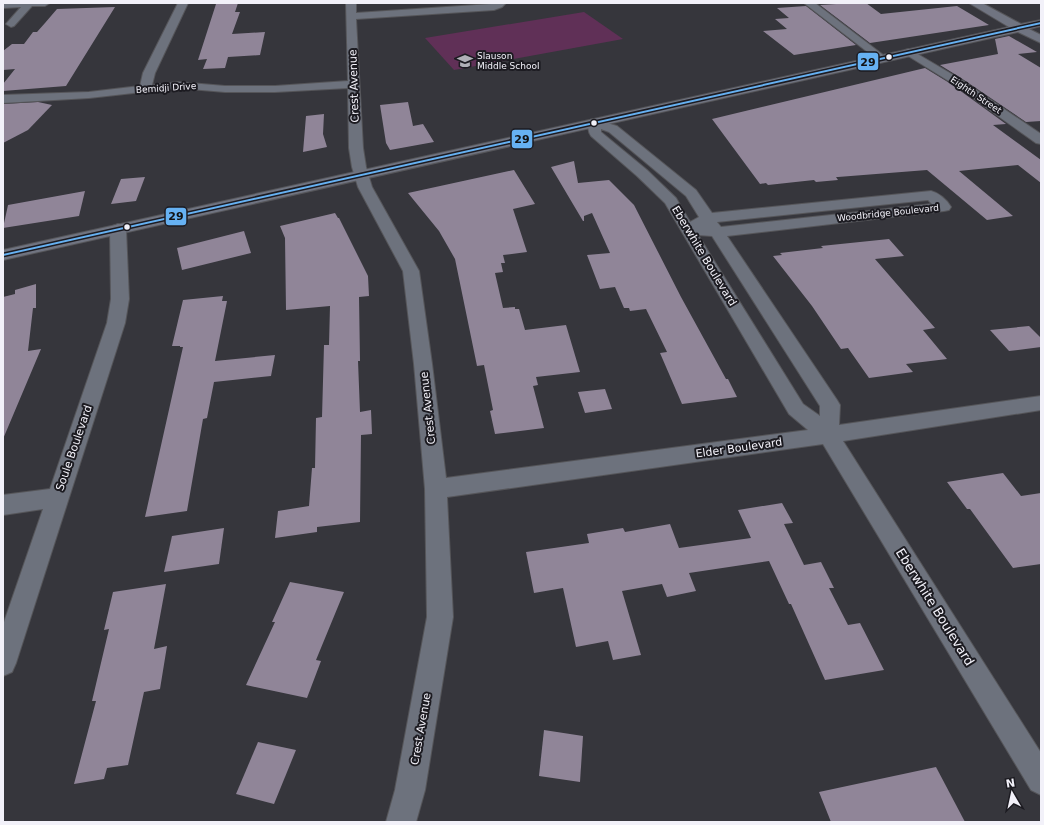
<svg xmlns="http://www.w3.org/2000/svg" width="1044" height="825" font-family="'DejaVu Sans',sans-serif">
	<rect width="100%" height="100%" fill="#36363c"/>
	<path fill="#603057" d="M 584,12 L 623,39 L 454,70 L 425,38 Z"/>
	<g fill="#908598">
		<path d="M 238,3 L 235,12 L 240,12 L 232,34 L 265,32 L 260,55 L 228,57 L 225,68 L 203,69 L 207,59 L 198,60 L 216,4 Z"/>
		<path d="M 852,3 L 866,3 L 881,14 L 957,6 L 989,25 L 870,43 L 820,5 Z"/>
		<path d="M 806,6 L 856,45 L 794,55 L 763,31 L 787,29 L 775,19 L 789,18 L 777,8 Z"/>
		<path d="M 115,7 L 66,86 L 3,91 L 3,84 L 15,69 L 3,70 L 3,51 L 12,44 L 24,44 L 33,32 L 37,32 L 45,23 L 57,9 Z"/>
		<path d="M 1009,36 L 1037,52 L 1018,54 L 1041,68 L 1041,121 L 1026,122 L 961,78 L 940,65 L 998,54 L 995,39 Z"/>
		<path d="M 925,68 L 951,84 L 1006,124 L 993,125 L 1041,160 L 1041,183 L 1018,165 L 959,171 L 1013,216 L 987,220 L 927,170 L 838,177 L 836,177 L 838,180 L 816,182 L 814,180 L 768,185 L 766,183 L 760,184 L 712,119 Z"/>
		<path d="M 38,102 L 52,105 L 28,130 L 3,143 L 3,104 Z"/>
		<path d="M 408,102 L 413,126 L 423,124 L 434,142 L 390,150 L 386,143 L 380,105 Z"/>
		<path d="M 324,114 L 323,134 L 327,147 L 303,152 L 306,116 Z"/>
		<path d="M 574,161 L 578,183 L 609,180 L 634,205 L 681,297 L 726,379 L 728,379 L 737,397 L 682,404 L 660,353 L 667,352 L 646,309 L 630,311 L 629,308 L 624,308 L 615,287 L 600,289 L 587,255 L 610,253 L 592,213 L 584,216 L 584,221 L 583,221 L 551,167 Z"/>
		<path d="M 514,170 L 535,204 L 513,209 L 527,252 L 503,255 L 505,263 L 501,263 L 503,272 L 495,273 L 503,308 L 515,307 L 515,309 L 519,309 L 525,330 L 566,325 L 580,372 L 536,377 L 538,385 L 533,386 L 544,428 L 495,434 L 490,411 L 493,410 L 484,365 L 477,366 L 455,259 L 439,231 L 408,193 Z"/>
		<path d="M 145,177 L 136,201 L 111,204 L 121,179 Z"/>
		<path d="M 85,191 L 79,216 L 3,228 L 8,205 Z"/>
		<path d="M 335,213 L 338,218 L 339,218 L 368,276 L 369,296 L 359,297 L 360,361 L 358,361 L 360,412 L 371,410 L 372,434 L 361,435 L 360,522 L 317,527 L 317,532 L 275,538 L 278,511 L 309,506 L 312,468 L 315,468 L 316,418 L 322,417 L 324,345 L 329,345 L 330,306 L 286,310 L 285,238 L 280,226 Z"/>
		<path d="M 244,231 L 251,253 L 182,270 L 177,248 Z"/>
		<path d="M 889,239 L 904,256 L 875,259 L 935,328 L 923,330 L 947,359 L 906,364 L 913,372 L 869,378 L 848,348 L 841,349 L 812,306 L 773,256 L 782,255 L 780,253 L 823,248 L 821,246 Z"/>
		<path d="M 36,284 L 36,308 L 33,308 L 28,351 L 41,349 L 3,439 L 3,297 L 15,294 L 15,290 Z"/>
		<path d="M 223,296 L 222,301 L 227,301 L 215,361 L 275,355 L 271,376 L 214,382 L 207,418 L 203,419 L 187,511 L 145,517 L 183,347 L 180,347 L 180,346 L 172,346 L 183,300 Z"/>
		<path d="M 1029,326 L 1041,338 L 1041,347 L 1009,351 L 990,330 Z"/>
		<path d="M 605,389 L 612,409 L 585,413 L 578,392 Z"/>
		<path d="M 1003,473 L 1021,496 L 1041,493 L 1041,564 L 1013,568 L 970,509 L 967,509 L 947,482 Z"/>
		<path d="M 782,503 L 793,523 L 784,524 L 804,565 L 821,562 L 834,588 L 829,588 L 848,625 L 860,623 L 884,670 L 825,680 L 791,604 L 789,604 L 769,561 L 689,573 L 696,591 L 667,597 L 662,584 L 622,591 L 641,655 L 613,660 L 608,641 L 576,647 L 563,588 L 534,593 L 526,552 L 589,543 L 587,534 L 623,528 L 625,532 L 670,524 L 679,548 L 751,538 L 738,510 Z"/>
		<path d="M 224,528 L 219,564 L 164,572 L 172,536 Z"/>
		<path d="M 290,582 L 344,592 L 316,660 L 321,661 L 307,698 L 246,685 L 275,622 L 272,622 Z"/>
		<path d="M 166,584 L 154,649 L 167,646 L 160,689 L 144,692 L 128,765 L 107,768 L 104,779 L 74,784 L 96,701 L 92,701 L 109,629 L 104,630 L 113,592 Z"/>
		<path d="M 544,730 L 583,736 L 580,782 L 539,776 Z"/>
		<path d="M 258,742 L 296,750 L 274,804 L 236,794 Z"/>
		<path d="M 936,767 L 965,822 L 831,822 L 819,792 Z"/>
	</g>
	<g fill="none" stroke-linecap="round" stroke-linejoin="round">
		<defs>
			<g id="street">
				<path d="M 3,3 L 50,3 L 45,6 L 32,6 L 14,26 L 11,27 L 6,24 L 21,7 L 3,8 Z"/>
				<path d="M 178,3 L 188,3 L 155,73 L 152,85 L 178,82 L 225,86 L 275,86 L 348,81 L 346,3 L 356,3 L 356,13 L 506,3 L 502,7 L 494,10 L 356,19 L 363,148 L 366,167 L 372,187 L 419,271 L 432,364 L 446,478 L 808,430 L 789,414 L 665,203 L 637,176 L 591,136 C 588,132 587,124 590,120 L 594,119 L 617,126 L 696,190 L 712,213 L 931,191 C 939,193 947,200 951,207 L 949,210 L 944,211 L 727,236 L 837,400 L 840,405 L 839,425 L 1041,396 L 1041,410 L 843,441 L 1041,753 L 1041,795 L 1031,790 L 823,444 L 447,497 L 453,617 L 425,790 L 416,822 L 386,822 L 395,790 L 427,617 L 425,489 L 414,364 L 403,271 L 358,187 L 352,167 L 349,148 L 348,88 L 275,92 L 225,92 L 178,88 L 89,98 L 3,103 L 3,95 L 89,92 L 140,86 L 143,73 ZM 601,129 L 609,132 L 686,196 L 699,217 L 690,222 L 676,198 L 647,170 L 601,132 ZM 928,200 L 932,204 L 721,227 L 717,222 ZM 698,235 L 712,236 L 820,406 L 820,416 L 803,404 Z"/>
				<path d="M 804,3 L 815,3 L 887,58 L 886,60 L 878,60 Z"/>
				<path d="M 909,49 L 960,79 L 1041,134 L 1041,144 L 1036,143 L 952,83 L 905,54 L 904,52 L 905,50 Z"/>
				<path d="M 118,224 L 123,226 L 126,229 L 129,299 L 125,323 L 16,663 L 12,672 L 3,676 L 3,625 L 43,509 L 3,515 L 3,495 L 50,489 L 107,323 L 111,299 L 110,229 L 113,226 Z"/>
			</g>
			<path id="secondary" d="M 969,3 L 982,3 L 1021,24 L 1041,20 L 1041,26 L 1029,29 L 1041,35 L 1041,43 L 1018,32 L 3,260 L 3,250 L 1009,27 Z"/>
		</defs>
		<use href="#street" stroke="#555559" stroke-width="2"/>
		<use href="#secondary" stroke="#555559" stroke-width="2"/>
		<use href="#street" fill="#6d727d" fill-rule="evenodd"/>
		<use href="#secondary" fill="#707481" fill-rule="evenodd"/>
		<defs>
			<path id="bus-1" d="M 1041,22 L 1041,24 L 3,256 L 3,254 Z"/>
		</defs>
		<use href="#bus-1" stroke="#1c1b21" stroke-width="3"/>
		<use href="#bus-1" fill="#66b1f2" fill-rule="evenodd"/>
	</g>
	<defs>
		<symbol id="school-bare" viewBox="-9 -9 18 18"><path d="M0-5L7-2L0 1L-7-2ZM-4 1L0 2.5L4 1V4Q0 6-4 4Z" fill="#b0b0b7" stroke="#1c1b21" stroke-width="2.5" paint-order="stroke"/></symbol>
	</defs>
	<g fill-rule="evenodd">
		<use href="#school-bare" x="454" y="50" width="22" height="22"/>
	</g>
	<g fill="#f2f1f9" stroke="#1c1b21" stroke-width="1.5">
		<circle cx="889" cy="57" r="3.5"/>
		<circle cx="594" cy="123" r="3.5"/>
		<circle cx="127" cy="227" r="3.5"/>
	</g>
	<g text-anchor="middle" dominant-baseline="central" stroke-width="4" stroke-linejoin="round" paint-order="stroke">
		<g font-size="9" fill="#f2f1f9" stroke="#1c1b21" text-anchor="start">
			<text x="477" y="56">Slauson<tspan x="477" dy="10">Middle School</tspan></text>
		</g>
		<g font-size="9" fill="#f2f1f9" stroke="#1c1b21">
			<text transform="translate(166 88) rotate(-4)">Bemidji Drive</text>
			<text transform="translate(976 95) rotate(34)">Eighth Street</text>
			<text transform="translate(888 213) rotate(-6)">Woodbridge Boulevard</text>
		</g>
		<g font-size="11" fill="#f2f1f9" stroke="#1c1b21">
			<text transform="translate(354 86) rotate(-92)">Crest Avenue</text>
			<text transform="translate(704 256) rotate(59)">Eberwhite Boulevard</text>
			<text transform="translate(428 408) rotate(-96)">Crest Avenue</text>
			<text transform="translate(74 448) rotate(-71)">Soule Boulevard</text>
			<text transform="translate(739 448) rotate(-8)">Elder Boulevard</text>
			<text transform="translate(421 729) rotate(-80)">Crest Avenue</text>
		</g>
		<g font-size="13" fill="#f2f1f9" stroke="#1c1b21">
			<text transform="translate(935 607) rotate(58)">Eberwhite Boulevard</text>
		</g>
	</g>
	<g stroke="#1c1b21" stroke-width="1.5">
		<rect x="857" y="52" width="22" height="19" rx="4" fill="#66b1f2"/>
		<rect x="511" y="129" width="22" height="20" rx="4" fill="#66b1f2"/>
		<rect x="165" y="207" width="22" height="19" rx="4" fill="#66b1f2"/>
	</g>
	<g font-size="11" text-anchor="middle" font-weight="bold" fill="#111">
		<text x="868" y="66">29</text>
		<text x="522" y="143">29</text>
		<text x="176" y="220">29</text>
	</g>
	<rect width="1044" height="825" fill="none" stroke="#f2f1f9" stroke-width="8"/>
	<g transform="translate(1012 793) rotate(351)" stroke="#1c1b21" stroke-width="3" paint-order="stroke">
	<path d="M0-3L7 15L0 10L-7 15Z" fill="#f2f1f9"/>
	<text y="-6" font-size="11" font-weight="bold" text-anchor="middle" fill="#f2f1f9">N</text>
	</g>
</svg>
